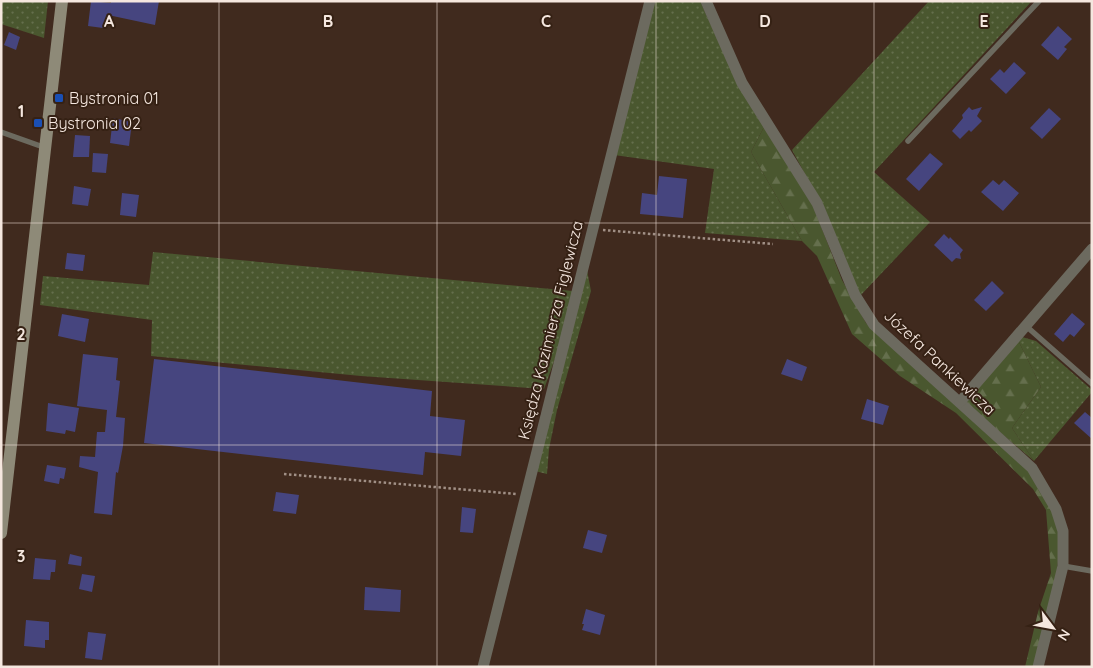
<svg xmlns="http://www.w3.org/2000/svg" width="1093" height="668" font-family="Quicksand,sans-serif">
	<defs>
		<pattern id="grass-dots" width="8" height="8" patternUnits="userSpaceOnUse" patternTransform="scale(1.25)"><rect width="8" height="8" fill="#4a572f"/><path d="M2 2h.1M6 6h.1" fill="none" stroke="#656f4d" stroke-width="1.8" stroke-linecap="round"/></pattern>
		<pattern id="forest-firs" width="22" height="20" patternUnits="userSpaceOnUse" patternTransform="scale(1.25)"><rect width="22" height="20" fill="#4a572f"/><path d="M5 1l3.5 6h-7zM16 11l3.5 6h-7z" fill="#656f4d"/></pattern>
	</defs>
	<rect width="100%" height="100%" fill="#402a1e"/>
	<g fill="url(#grass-dots)">
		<path d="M 1,1 L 48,1 L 44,38 L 1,24 Z"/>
		<path d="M 653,1 L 700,1 L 728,62 L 765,125 L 751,152 L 802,241 L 705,233 L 714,169 L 614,155 Z"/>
		<path d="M 929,1 L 1032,1 L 874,172 L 930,222 L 860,296 L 820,202 L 792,150 Z"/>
		<path d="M 153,252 L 573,291 L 556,356 L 544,389 L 361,376 L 151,356 L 152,320 L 40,305 L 43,276 L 149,285 Z"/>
		<path d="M 586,265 L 591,291 L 557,410 L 549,449 L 547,474 L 535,471 Z"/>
		<path d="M 1022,337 L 1036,341 L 1092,390 L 1092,392 L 1034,461 L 1012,428 L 1041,387 L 1018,340 Z"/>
	</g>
	<g fill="url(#forest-firs)">
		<path d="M 765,125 L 813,206 L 842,280 L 866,323 L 1029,470 L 1053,511 L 1060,536 L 1057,573 L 1036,667 L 1025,667 L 1038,612 L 1051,573 L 1046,510 L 1033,489 L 956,413 L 900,376 L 852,334 L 817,256 L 802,241 L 751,152 Z"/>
		<path d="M 1018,340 L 1041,387 L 1012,428 L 1034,461 L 964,402 Z"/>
	</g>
	<g fill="#46457f">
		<path d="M 91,1 L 111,3 L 111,1 L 159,1 L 155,25 L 108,15 L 106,25 L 103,25 L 103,28 L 88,26 Z"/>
		<path d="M 1058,26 L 1072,39 L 1064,47 L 1067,49 L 1058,60 L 1041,45 Z"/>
		<path d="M 9,32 L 20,37 L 16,50 L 4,45 Z"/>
		<path d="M 1014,62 L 1026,73 L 1006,94 L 990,79 L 1000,69 L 1004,73 Z"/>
		<path d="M 969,107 L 972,110 L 982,107 L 977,116 L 982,121 L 971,132 L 969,130 L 960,139 L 952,131 L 963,118 L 962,115 Z"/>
		<path d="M 1049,108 L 1061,119 L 1042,139 L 1030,128 Z"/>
		<path d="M 113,118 L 132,122 L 129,146 L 110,143 Z"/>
		<path d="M 75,135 L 90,136 L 89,157 L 73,157 Z"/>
		<path d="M 93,153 L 108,154 L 106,173 L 92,172 Z"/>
		<path d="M 930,153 L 943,164 L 919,191 L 906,179 Z"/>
		<path d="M 659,176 L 687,179 L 683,218 L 640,214 L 642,193 L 657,195 Z"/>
		<path d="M 993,180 L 999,185 L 1004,180 L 1019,193 L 1003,211 L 981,192 Z"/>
		<path d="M 74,186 L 91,189 L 88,206 L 72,204 Z"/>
		<path d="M 122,193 L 139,195 L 136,217 L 120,215 Z"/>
		<path d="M 944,234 L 949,239 L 950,237 L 963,250 L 960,254 L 961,259 L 956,258 L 952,262 L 934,245 Z"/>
		<path d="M 67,253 L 85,255 L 83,271 L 65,269 Z"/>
		<path d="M 992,281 L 1004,293 L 986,311 L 974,300 Z"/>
		<path d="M 1072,313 L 1085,324 L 1074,337 L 1070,334 L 1063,342 L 1054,334 Z"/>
		<path d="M 62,314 L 89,319 L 85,342 L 58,336 Z"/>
		<path d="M 83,354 L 118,358 L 116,380 L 120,381 L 116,417 L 125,418 L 123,446 L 118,473 L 116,472 L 112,515 L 94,513 L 98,472 L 79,467 L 80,456 L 95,457 L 97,432 L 105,432 L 107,410 L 77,406 Z"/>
		<path d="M 154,359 L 432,391 L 430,416 L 465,420 L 461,456 L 425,452 L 423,475 L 144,443 Z"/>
		<path d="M 787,359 L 807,367 L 802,381 L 781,374 Z"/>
		<path d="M 867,399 L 889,406 L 883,425 L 861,419 Z"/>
		<path d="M 48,403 L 79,408 L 75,432 L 66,430 L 65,434 L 46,431 Z"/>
		<path d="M 1085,412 L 1092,418 L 1092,439 L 1074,423 Z"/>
		<path d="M 47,465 L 66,468 L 64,479 L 60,478 L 59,484 L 44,481 Z"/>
		<path d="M 276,492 L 299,495 L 296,514 L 273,511 Z"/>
		<path d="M 462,507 L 476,509 L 473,533 L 460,532 Z"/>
		<path d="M 588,530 L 607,535 L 602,553 L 583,548 Z"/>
		<path d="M 70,554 L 82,557 L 81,566 L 68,564 Z"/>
		<path d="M 35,558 L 56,560 L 55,572 L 51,572 L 50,580 L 33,579 Z"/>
		<path d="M 82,574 L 95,576 L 92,592 L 79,589 Z"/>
		<path d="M 365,587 L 401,590 L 400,612 L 364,610 Z"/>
		<path d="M 586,609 L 605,615 L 600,635 L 582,630 L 584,624 L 582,624 Z"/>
		<path d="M 26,620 L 49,622 L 49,640 L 45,640 L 45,648 L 24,646 Z"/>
		<path d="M 88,632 L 106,634 L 102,660 L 85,658 Z"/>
	</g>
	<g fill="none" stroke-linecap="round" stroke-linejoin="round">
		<g stroke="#a19086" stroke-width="2.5" stroke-dasharray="2.5 2.5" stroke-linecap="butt">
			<path d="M 603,230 L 773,244"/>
			<path d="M 284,474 L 516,494"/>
		</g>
		<g stroke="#6c6a5f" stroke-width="5.5">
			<path d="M 1,132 L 46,148"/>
			<path d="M 908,141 L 1039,1"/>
			<path d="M 1026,326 L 1092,384"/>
			<path d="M 1063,566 L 1092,571"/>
		</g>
		<g stroke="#6c6a5f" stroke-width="11">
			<path d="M 706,1 L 742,83 L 817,203 L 855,295 L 874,325 L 1032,468 L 1056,509 L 1063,531 L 1063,566 L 1038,667"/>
			<path d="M 960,402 L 1092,249"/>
			<path d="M 483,667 L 650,1"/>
		</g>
		<path stroke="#8e8a78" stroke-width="12" d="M 1,533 L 62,1"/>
	</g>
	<path fill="none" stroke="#f5e7df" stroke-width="1" stroke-opacity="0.55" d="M 219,1 L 219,667M 437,1 L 437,667M 656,1 L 656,667M 874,1 L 874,667M 1,223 L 1092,223M 1,445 L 1092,445"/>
	<g fill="#1a4fb4" stroke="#352114" stroke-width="2">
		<rect x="54" y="93" width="10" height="10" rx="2.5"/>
		<rect x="33" y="118" width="10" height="10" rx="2.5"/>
	</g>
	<g text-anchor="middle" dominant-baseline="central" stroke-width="4" stroke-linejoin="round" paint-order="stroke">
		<g font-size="16" fill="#f5e7df" stroke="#352114" text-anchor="start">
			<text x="69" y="98">Bystronia 01</text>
			<text x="48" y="123">Bystronia 02</text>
		</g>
		<g font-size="16" fill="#f5e7df" stroke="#352114">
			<text transform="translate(550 330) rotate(-76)">Księdza Kazimierza Figlewicza</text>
			<text transform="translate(940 362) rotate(43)">Józefa Pankiewicza</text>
		</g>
	</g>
	<g font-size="16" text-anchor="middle" font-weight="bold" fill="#f5e7df" stroke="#352114" stroke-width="4" stroke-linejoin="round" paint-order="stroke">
		<text x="109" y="27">A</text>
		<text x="328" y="27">B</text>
		<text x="546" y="27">C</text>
		<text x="765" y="27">D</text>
		<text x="984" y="27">E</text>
		<text x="21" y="117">1</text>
		<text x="21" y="340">2</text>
		<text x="21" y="562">3</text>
	</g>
	<rect width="1093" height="668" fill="none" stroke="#f5e7df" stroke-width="5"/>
	<g transform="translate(1053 628) rotate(122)" stroke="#352114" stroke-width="4" paint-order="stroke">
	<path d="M0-4L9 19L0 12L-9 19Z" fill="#f5e7df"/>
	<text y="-8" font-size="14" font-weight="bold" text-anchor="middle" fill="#f5e7df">N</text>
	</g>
</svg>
